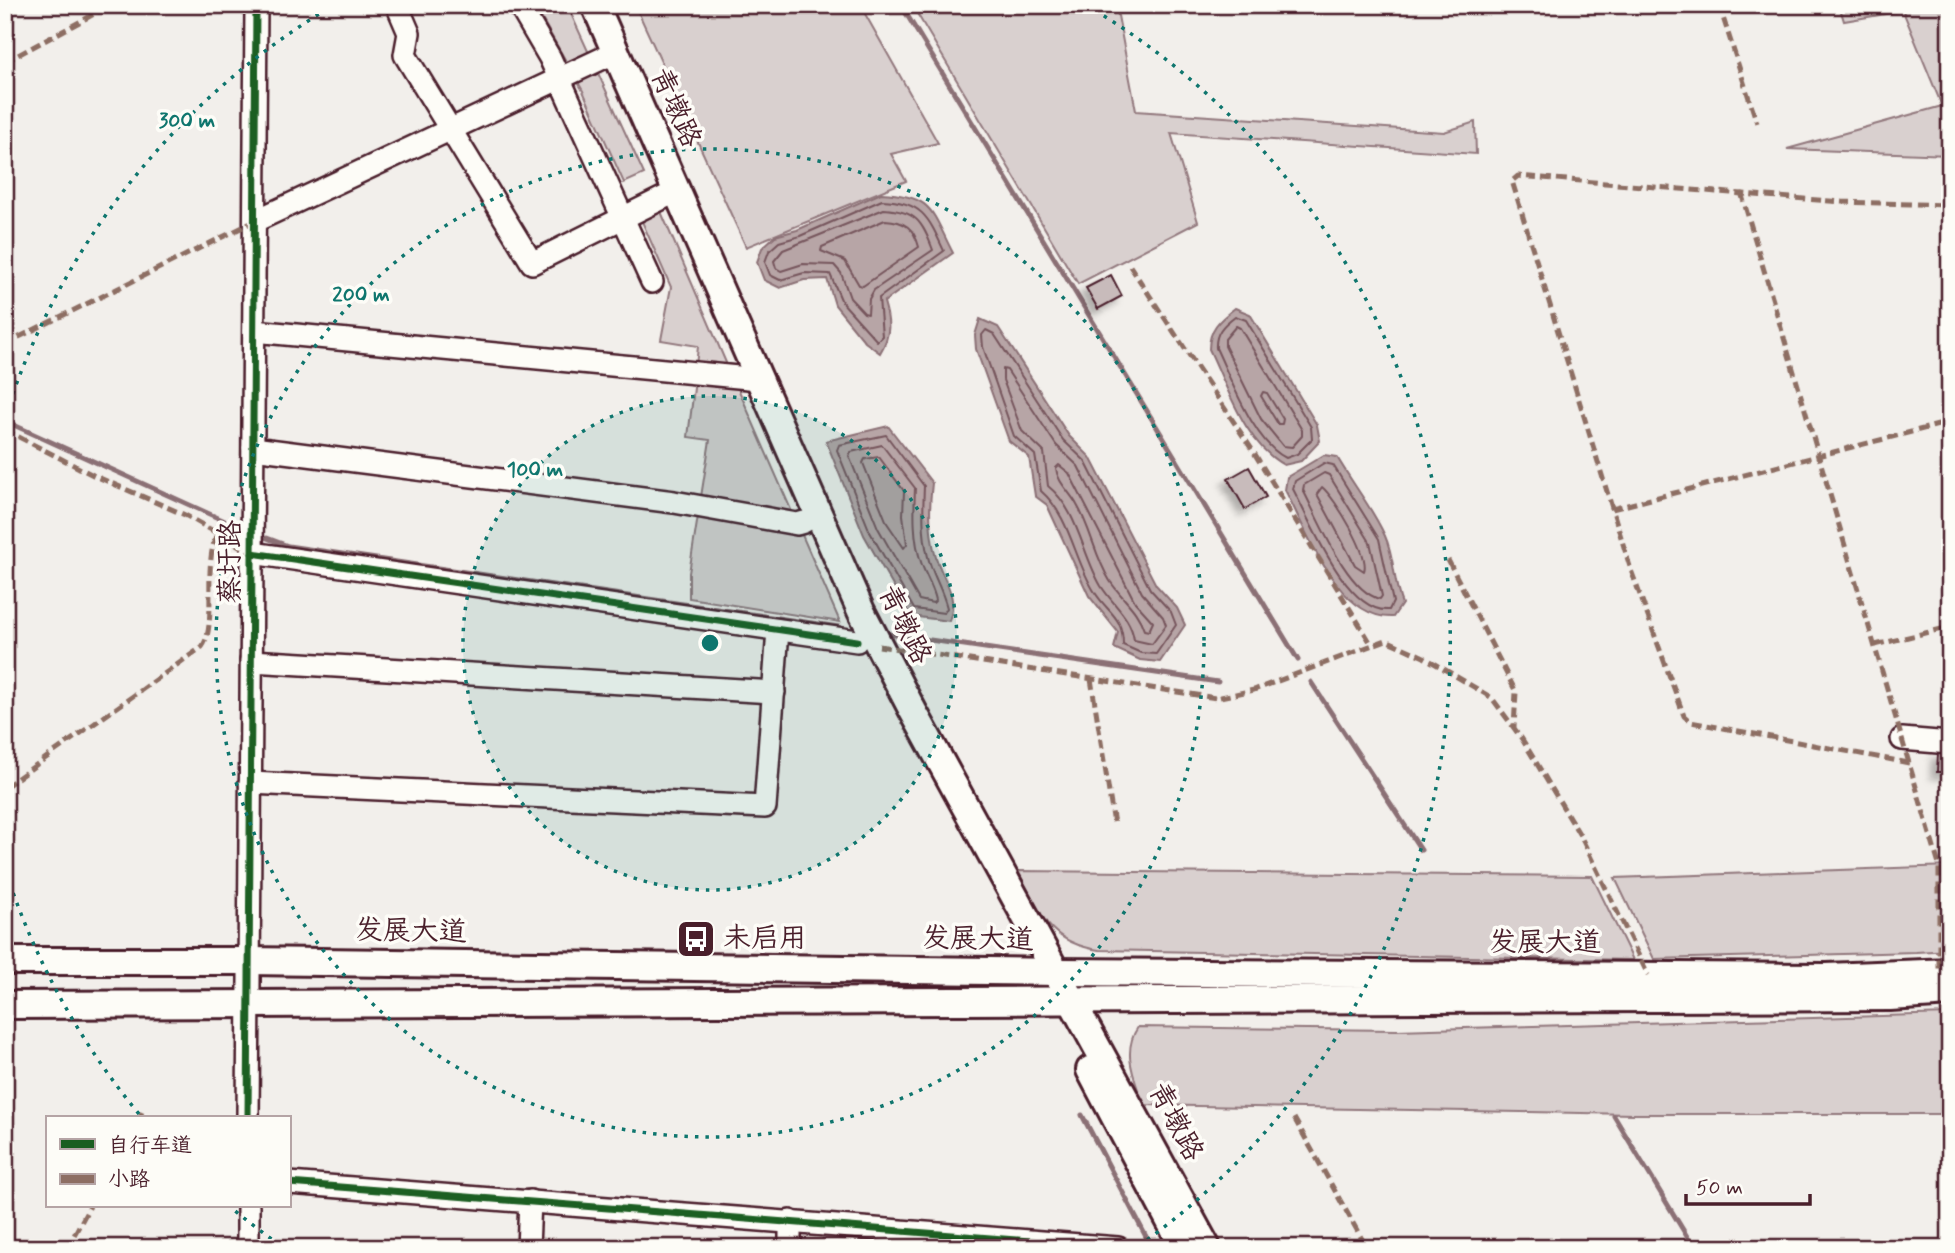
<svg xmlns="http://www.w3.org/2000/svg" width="1955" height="1253" font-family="Mynerve,'LXGW WenKai TC',sans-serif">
	<defs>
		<filter id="shadow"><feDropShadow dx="-6" dy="6" stdDeviation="3.5" flood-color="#0004"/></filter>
	</defs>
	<rect width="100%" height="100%" fill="#f2efeb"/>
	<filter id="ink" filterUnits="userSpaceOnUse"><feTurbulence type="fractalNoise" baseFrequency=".0143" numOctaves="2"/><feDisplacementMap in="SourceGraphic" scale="14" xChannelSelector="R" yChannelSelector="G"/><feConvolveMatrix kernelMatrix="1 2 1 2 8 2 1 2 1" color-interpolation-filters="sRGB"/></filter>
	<g filter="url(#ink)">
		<g fill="#d9d0cf" stroke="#92787d" stroke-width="2">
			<path d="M 534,5 L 567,5 L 644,174 L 624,183 L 583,91 Z"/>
			<path d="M 635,5 L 860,5 L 938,143 L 891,154 L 906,181 L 746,247 Z"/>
			<path d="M 912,5 L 1116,5 L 1136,111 L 1444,132 L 1475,122 L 1476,154 L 1171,133 L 1198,222 L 1078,284 Z"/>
			<path d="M 1839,5 L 1950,5 L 1950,155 L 1787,149 L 1942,106 L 1903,11 L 1844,21 Z"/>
			<path d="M 659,207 L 730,372 L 696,367 L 698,346 L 661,340 L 671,287 L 640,217 Z"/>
			<path d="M 695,380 L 737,386 L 840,622 L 689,598 L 689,573 L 710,440 L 688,437 Z"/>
			<path d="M 1950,866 L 1950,950 L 1916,952 L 1654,959 L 1615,878 Z"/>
			<path d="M 1018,871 L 1592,876 L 1633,960 L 1099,950 C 1047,942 1040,913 1018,871 Z"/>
			<path d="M 1950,1014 L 1950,1114 L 1633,1114 L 1143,1105 C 1135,1079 1121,1052 1138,1027 L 1397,1030 Z"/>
		</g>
		<g fill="#b7a5a6" stroke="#8b6f75" stroke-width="2">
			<path d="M 881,193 C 934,196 931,211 953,253 L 884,302 C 890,322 891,335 880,353 L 865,342 L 835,305 L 827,279 L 804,280 L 780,288 L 764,280 L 757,262 L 762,248 L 775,236 L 797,230 Z"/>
			<path d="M 1235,308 L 1250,314 L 1317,425 L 1320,441 L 1301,461 L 1284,465 C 1245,444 1228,388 1209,349 C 1209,329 1219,320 1235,308 Z"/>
			<path d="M 980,319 L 998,327 L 1069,436 L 1090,457 L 1156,585 L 1177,608 L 1185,625 L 1160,662 L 1140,660 L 1114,648 L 1118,632 L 1089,596 L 1047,505 L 1035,496 L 1029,457 L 1009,441 L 976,349 L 975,335 Z"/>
			<path d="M 888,426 L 932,483 C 929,507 929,531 935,554 C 941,578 960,595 949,621 L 910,616 L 864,535 L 826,441 Z"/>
			<path d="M 1324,455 L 1337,457 C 1352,483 1373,509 1385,536 C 1395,558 1393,582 1402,604 L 1393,617 C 1338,620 1307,531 1285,490 L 1287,477 Z"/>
		</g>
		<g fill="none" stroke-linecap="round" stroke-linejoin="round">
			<g stroke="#76555c" stroke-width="2">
				<path d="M 882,200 C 922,202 928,216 944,251 L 879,298 L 882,336 L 877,341 L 842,302 L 830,274 L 804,273 L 780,280 L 770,275 L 765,262 L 769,251 L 779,242 L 800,236 Z"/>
				<path d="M 884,209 C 916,211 922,221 933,250 L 874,290 L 869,299 L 868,314 L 864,313 L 850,298 L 841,273 L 834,265 L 803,264 L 781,271 L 776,268 L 774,261 L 783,250 Z"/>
				<path d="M 885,220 C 905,221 914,228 919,247 L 863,286 L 859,285 L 845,261 L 821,251 L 822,247 Z"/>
				<path d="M 1235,316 L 1246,320 L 1311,427 L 1312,439 L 1297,454 L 1286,458 C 1254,443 1231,379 1216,348 C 1215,333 1223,325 1235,316 Z"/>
				<path d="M 1236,326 L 1240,328 L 1302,430 L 1302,436 L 1292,447 L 1283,446 L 1261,419 L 1225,346 L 1225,339 Z"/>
				<path d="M 986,330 L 994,334 L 1063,440 L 1085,461 L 1150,589 L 1171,612 L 1176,625 L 1156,654 L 1141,653 L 1123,645 C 1123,615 1108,614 1094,591 C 1074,559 1070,516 1041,491 L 1035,455 L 1014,436 L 983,347 L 982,335 Z"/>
				<path d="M 1003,369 L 1007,370 L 1056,445 L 1078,466 L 1142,593 L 1163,617 L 1166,625 L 1152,644 L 1134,640 C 1131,617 1113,605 1101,586 C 1082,554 1078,510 1048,486 L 1044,452 L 1022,431 L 1003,380 Z"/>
				<path d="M 1263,392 L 1267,393 L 1283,419 L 1282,424 L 1278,424 L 1261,396 Z"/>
				<path d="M 886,435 L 924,486 C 923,510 922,533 928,557 C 932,574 942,588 947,608 L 944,613 L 914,609 L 870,532 L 837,450 L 839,445 Z"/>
				<path d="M 882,445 L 915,488 C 914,512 913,539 921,562 C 925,575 933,586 936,600 L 933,603 L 919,600 L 878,528 L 849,456 L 851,452 Z"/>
				<path d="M 879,457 L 904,491 L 903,515 L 907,544 L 904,548 L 887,523 L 863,463 L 865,459 Z"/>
				<path d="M 1324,463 L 1333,465 L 1379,539 L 1393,602 L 1389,610 C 1347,614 1310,521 1293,489 L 1295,481 Z"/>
				<path d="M 1059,465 L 1069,473 L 1135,602 L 1153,622 L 1149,631 L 1144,630 C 1138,610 1122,599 1110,581 C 1095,557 1091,529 1077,505 C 1070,492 1057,482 1056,468 Z"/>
				<path d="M 1324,473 L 1329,475 L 1370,542 L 1382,596 L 1380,599 C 1347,592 1318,518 1303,490 L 1304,485 Z"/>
				<path d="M 1322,487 C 1335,498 1370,555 1364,571 L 1355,565 L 1317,494 Z"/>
			</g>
			<g stroke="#8b6f75" stroke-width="5">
				<path d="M 901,5 L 1298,660"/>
				<path d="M 5,421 L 238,527"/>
				<path d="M 267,538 L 288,546 L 839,627"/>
				<path d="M 882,633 L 1218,682"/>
				<path d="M 1311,682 L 1421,850"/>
				<path d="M 1082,1115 L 1152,1248"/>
				<path d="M 1614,1116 L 1694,1248"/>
			</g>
		</g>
		<g fill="#c8bbbb" stroke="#4a1f2b" stroke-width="2" filter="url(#shadow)">
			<path d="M 1111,275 L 1122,296 L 1098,309 L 1086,288 Z"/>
			<path d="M 1249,467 L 1266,497 L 1245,509 L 1228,479 Z"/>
			<path d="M 1938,753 L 1950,754 L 1950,772 L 1937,772 Z"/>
		</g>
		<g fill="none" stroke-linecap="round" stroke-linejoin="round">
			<defs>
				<g id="minor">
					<path d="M 397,5 L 409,33 L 405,55 L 532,263 L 677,191"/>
					<path d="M 519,5 L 550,58 L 652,282"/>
					<path d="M 255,221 L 616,52"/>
					<path d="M 254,331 L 759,379"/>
					<path d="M 253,448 L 674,502 L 797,524 L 804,522"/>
					<path d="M 252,553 L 857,641"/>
					<path d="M 251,661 L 774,692"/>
					<path d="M 1902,739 L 1950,743"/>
					<path d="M 250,783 L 765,807 L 778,630"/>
					<path d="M 248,1118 L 256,5"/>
					<path d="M 289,1183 L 1118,1248"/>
					<path d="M 248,1248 L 248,1206"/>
					<path d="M 528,1248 L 530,1201"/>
					<path d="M 790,1248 L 790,1221"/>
				</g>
				<g id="major">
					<path d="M 595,5 L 861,611 L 913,711 L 1207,1248"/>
					<path d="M 5,961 L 249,961 L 1057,972 L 1827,977 L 1950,972"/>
					<path d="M 5,1005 L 1890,997 L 1950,993"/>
					<path d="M 1090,1070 L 1184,1248"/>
				</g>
			</defs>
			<use href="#minor" stroke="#4a1f2b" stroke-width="26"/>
			<use href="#major" stroke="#4a1f2b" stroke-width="32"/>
			<use href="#minor" stroke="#fdfcf7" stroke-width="21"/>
			<use href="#major" stroke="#fdfcf7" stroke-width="26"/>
			<g stroke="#8d6e63" stroke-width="5" stroke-dasharray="10 5" stroke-linecap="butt">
				<path d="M 1719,5 L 1757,123"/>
				<path d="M 5,62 L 111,5"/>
				<path d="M 1741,192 L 1939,865 L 1939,972"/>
				<path d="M 1130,266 L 1253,451 L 1372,645"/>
				<path d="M 5,344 L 255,221"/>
				<path d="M 5,430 L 93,475 L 185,515 L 252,553"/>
				<path d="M 1612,509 L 1950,422"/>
				<path d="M 1448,560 L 1516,692 L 1514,727"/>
				<path d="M 1875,645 L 1950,627"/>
				<path d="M 879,646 L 1216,698 L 1254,690 L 1386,640 L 1424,657 L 1492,698 L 1522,739 L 1581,837 L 1648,975"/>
				<path d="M 1091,679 L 1114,824"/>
				<path d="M 1909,763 L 1691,722 L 1684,716 L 1631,570 L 1512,181 L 1518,176 L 1842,202 L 1950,205"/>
				<path d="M 5,787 L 202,647 C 218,626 202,566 217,534"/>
				<path d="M 139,1118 L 142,1112"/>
				<path d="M 1294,1118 L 1367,1248"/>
				<path d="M 67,1248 L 90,1206"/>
			</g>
			<defs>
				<g id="cycleway">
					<path d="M 252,553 L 857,641"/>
					<path d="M 248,1118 L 256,5"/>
					<path d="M 289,1183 L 1118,1248"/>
				</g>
			</defs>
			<use href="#cycleway" stroke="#fdfcf7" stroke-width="11"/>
			<use href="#cycleway" stroke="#1b5e20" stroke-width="7"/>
		</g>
	</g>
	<circle cx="710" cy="643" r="247" fill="#0f766e" fill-opacity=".12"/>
	<g fill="none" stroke="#0f766e" stroke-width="3.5" stroke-dasharray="3.5 7">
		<circle cx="710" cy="643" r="247"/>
		<circle cx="710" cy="643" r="494"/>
		<path d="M280 1245A740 740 0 0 1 234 1210M139 1114A740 740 0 0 1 6 872M6 414A740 740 0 0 1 334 5M1086 5A740 740 0 0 1 1140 1245"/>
	</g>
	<defs>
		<symbol id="bus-square" viewBox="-11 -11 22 22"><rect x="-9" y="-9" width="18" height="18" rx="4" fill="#4a1f2b" stroke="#fdfcf7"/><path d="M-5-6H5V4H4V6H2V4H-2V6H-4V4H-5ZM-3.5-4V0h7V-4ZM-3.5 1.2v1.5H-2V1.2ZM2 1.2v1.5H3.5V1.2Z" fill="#fff"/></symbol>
	</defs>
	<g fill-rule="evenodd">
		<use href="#bus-square" x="674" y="917" width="44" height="44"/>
	</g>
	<g text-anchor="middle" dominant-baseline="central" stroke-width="7" stroke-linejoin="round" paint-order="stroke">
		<g font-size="28" fill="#4a1f2b" stroke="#fdfcf7">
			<text transform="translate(675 108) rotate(66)">青墩路</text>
			<text transform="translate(231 562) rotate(-90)">蔡圩路</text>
			<text transform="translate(904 625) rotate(64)">青墩路</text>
			<text transform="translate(411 932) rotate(1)">发展大道</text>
			<text transform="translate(978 940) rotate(1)">发展大道</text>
			<text x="1545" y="943">发展大道</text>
			<text transform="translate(1175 1122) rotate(62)">青墩路</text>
		</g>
		<g font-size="28" fill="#4a1f2b" stroke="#fdfcf7" text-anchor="start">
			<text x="723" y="939">未启用</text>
		</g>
	</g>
	<circle cx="710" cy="643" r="10" fill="#0f766e" stroke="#fdfcf7" stroke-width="3.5"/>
	<g font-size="21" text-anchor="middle" font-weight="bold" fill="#0f766e" stroke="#fdfcf7" stroke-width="7" stroke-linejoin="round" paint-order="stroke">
		<text x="187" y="127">300 m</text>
		<text x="361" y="301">200 m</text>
		<text x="535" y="476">100 m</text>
	</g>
	<rect width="1955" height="1253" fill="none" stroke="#fdfcf7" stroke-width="28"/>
	<rect x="14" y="14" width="1927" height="1225" fill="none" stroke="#4a1f2b" stroke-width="2.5" filter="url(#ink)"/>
	<rect x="46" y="1116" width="245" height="91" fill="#fdfcf7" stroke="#b5a4a5" stroke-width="2"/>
	<rect x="60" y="1139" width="35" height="10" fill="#1b5e20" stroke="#b5a4a5" stroke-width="2"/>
	<text x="108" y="1152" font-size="21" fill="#4a1f2b">自行车道</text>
	<rect x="60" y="1174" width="35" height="10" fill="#8d6e63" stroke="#b5a4a5" stroke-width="2"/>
	<text x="108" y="1186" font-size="21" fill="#4a1f2b">小路</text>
	<path d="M1686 1194v10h124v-10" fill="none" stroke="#4a1f2b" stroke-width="3.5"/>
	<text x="1696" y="1194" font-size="21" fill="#4a1f2b" stroke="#fdfcf7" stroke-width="5" paint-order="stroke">50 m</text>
</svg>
